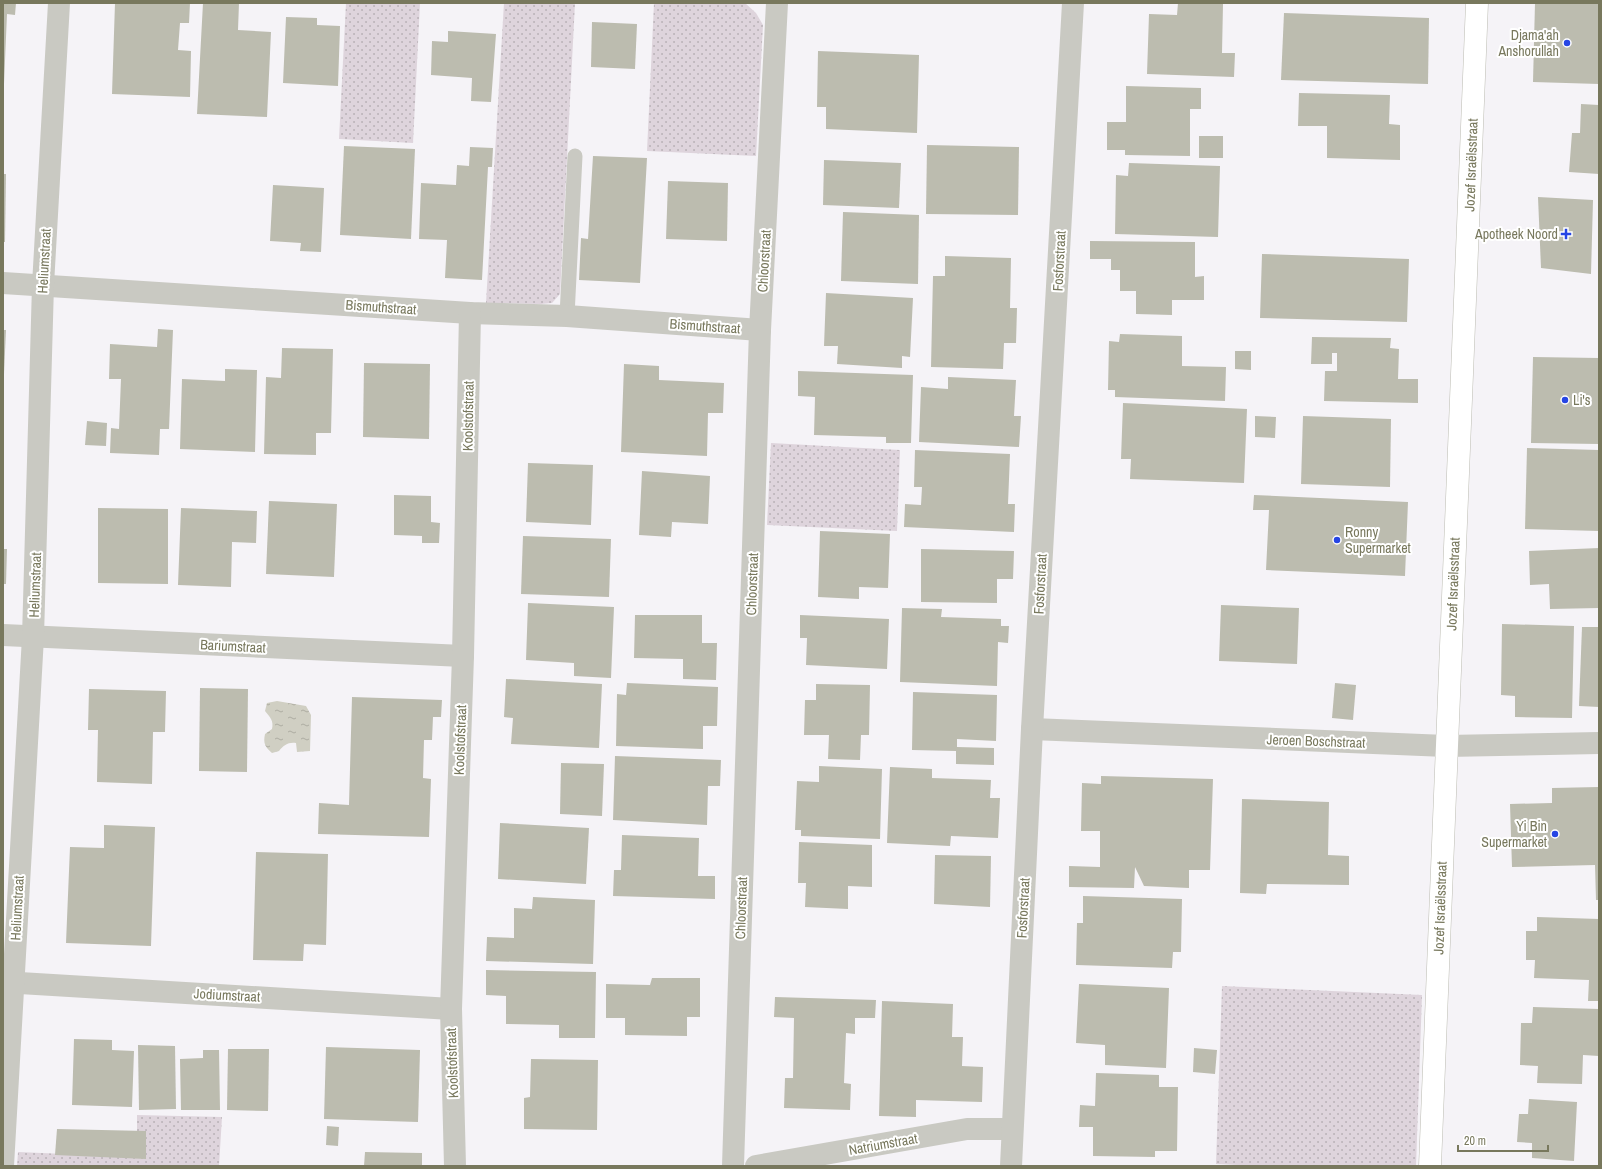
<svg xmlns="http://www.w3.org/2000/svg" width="1602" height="1169" font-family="'Archivo Narrow',sans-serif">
	<defs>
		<pattern id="grass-dots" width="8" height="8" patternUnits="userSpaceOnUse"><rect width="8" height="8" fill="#ded4dc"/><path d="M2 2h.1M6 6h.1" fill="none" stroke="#b9b1b6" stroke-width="1.8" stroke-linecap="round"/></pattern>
		<pattern id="water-ripples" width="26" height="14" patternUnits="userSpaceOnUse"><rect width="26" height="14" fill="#d0cfc3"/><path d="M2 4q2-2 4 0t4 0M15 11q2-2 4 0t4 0" fill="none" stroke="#aeada2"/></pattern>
	</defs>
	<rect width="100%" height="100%" fill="#f5f3f7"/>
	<g fill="url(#grass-dots)">
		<path d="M 346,3 L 420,3 L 413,143 L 339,139 Z"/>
		<path d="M 504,3 L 575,3 L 560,294 L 552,303 L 541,304 L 486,303 Z"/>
		<path d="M 654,3 L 745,3 L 756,13 L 763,25 L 756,156 L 647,151 Z"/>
		<path d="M 771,443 L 900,450 L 897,531 L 767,525 Z"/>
		<path d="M 1222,986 L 1422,995 L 1416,1166 L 1258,1166 L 1216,1164 Z"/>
		<path d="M 137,1115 L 222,1117 L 219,1166 L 17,1166 L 18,1152 L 137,1157 Z"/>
	</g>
	<path fill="url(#water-ripples)" d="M 277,701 L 306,706 L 311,715 L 310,751 L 297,752 L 296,743 C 288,742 284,745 279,751 L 272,753 C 265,747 263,743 265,734 L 272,729 C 274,721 270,717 265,711 L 267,703 Z"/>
	<g fill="#bcbcaf">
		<path d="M 3,3 L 16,3 L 15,15 L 7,14 L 4,84 L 3,84 Z"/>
		<path d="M 115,3 L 190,3 L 189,23 L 180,23 L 178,50 L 191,51 L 190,97 L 112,94 Z"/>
		<path d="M 203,3 L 239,3 L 238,30 L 271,32 L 267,117 L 197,114 Z"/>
		<path d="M 1178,3 L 1223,4 L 1222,53 L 1235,53 L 1234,77 L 1147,74 L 1149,14 L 1177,15 Z"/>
		<path d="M 1535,3 L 1599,3 L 1599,84 L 1533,82 Z"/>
		<path d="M 1284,13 L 1429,18 L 1428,84 L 1281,80 Z"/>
		<path d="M 286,17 L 317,18 L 317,25 L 340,26 L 338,86 L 283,83 Z"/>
		<path d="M 592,22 L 637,24 L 635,69 L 591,67 Z"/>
		<path d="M 448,31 L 496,34 L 491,102 L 471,101 L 472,78 L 431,75 L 432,41 L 448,42 Z"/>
		<path d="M 818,51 L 919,55 L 917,133 L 826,129 L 826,107 L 817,107 Z"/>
		<path d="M 1126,86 L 1201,88 L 1201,109 L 1190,109 L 1190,156 L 1125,155 L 1125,150 L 1107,150 L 1107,122 L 1126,122 Z"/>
		<path d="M 1299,93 L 1390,95 L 1389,124 L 1400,125 L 1400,160 L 1327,158 L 1327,126 L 1298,126 Z"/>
		<path d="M 1581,104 L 1599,105 L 1599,174 L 1569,172 L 1572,133 L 1580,133 Z"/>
		<rect x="1199" y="136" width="24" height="22"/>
		<path d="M 927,145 L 1019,147 L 1018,215 L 926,214 Z"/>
		<path d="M 344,146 L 415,149 L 411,239 L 340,235 Z"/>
		<path d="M 470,147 L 493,148 L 492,167 L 488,167 L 482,280 L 445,278 L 447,240 L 419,239 L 421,183 L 456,185 L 457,165 L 469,166 Z"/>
		<path d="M 593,156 L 647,158 L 640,283 L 579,280 L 581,238 L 588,239 Z"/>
		<path d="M 824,160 L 901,163 L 899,208 L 823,205 Z"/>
		<path d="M 1129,163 L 1220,166 L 1218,237 L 1115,234 L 1116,175 L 1128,176 Z"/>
		<path d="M 3,174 L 6,174 L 5,242 L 3,242 Z"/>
		<path d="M 668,181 L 728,183 L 727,241 L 666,239 Z"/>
		<path d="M 273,185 L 324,188 L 321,252 L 300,251 L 301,243 L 270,241 Z"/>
		<path d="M 1538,197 L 1593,200 L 1591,274 L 1541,268 Z"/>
		<path d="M 843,212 L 919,215 L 918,284 L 841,281 Z"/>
		<path d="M 1090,241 L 1195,242 L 1195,277 L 1204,276 L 1204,300 L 1172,300 L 1172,315 L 1136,314 L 1136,291 L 1120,291 L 1120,270 L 1111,270 L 1111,259 L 1090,259 Z"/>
		<path d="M 1262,254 L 1409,259 L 1407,322 L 1260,318 Z"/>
		<path d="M 945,256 L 1011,258 L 1010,308 L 1017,308 L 1016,343 L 1004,343 L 1003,369 L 931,367 L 933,276 L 945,276 Z"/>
		<path d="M 826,293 L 913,298 L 910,357 L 902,356 L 902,368 L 837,364 L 838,346 L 824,346 Z"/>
		<path d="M 158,329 L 173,330 L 169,429 L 160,429 L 159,455 L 110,453 L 111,428 L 119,429 L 121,379 L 109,379 L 110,344 L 157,347 Z"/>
		<path d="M 3,330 L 6,330 L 4,374 L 3,374 Z"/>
		<path d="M 1120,334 L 1182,336 L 1182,366 L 1226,367 L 1225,401 L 1115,397 L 1115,390 L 1108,390 L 1109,341 L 1119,342 Z"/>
		<path d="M 1312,337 L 1391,338 L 1390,348 L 1399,349 L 1398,379 L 1418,379 L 1418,403 L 1324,401 L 1325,371 L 1337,371 L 1337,353 L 1332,353 L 1332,364 L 1311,364 Z"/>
		<path d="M 282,348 L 333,349 L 331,433 L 316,433 L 316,455 L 264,454 L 266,377 L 281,378 Z"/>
		<path d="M 1235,351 L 1251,351 L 1251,370 L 1235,369 Z"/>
		<path d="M 1533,357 L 1599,358 L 1599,444 L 1531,443 Z"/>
		<path d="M 364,363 L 430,364 L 429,439 L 363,437 Z"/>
		<path d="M 624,364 L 659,366 L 659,380 L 724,383 L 723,413 L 708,413 L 707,456 L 621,452 Z"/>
		<path d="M 225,369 L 257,370 L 255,452 L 180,449 L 182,379 L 225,381 Z"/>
		<path d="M 798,371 L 913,375 L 911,443 L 886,443 L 886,437 L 814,435 L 815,397 L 798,396 Z"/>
		<path d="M 948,377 L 1016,380 L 1014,416 L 1021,416 L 1019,447 L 919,442 L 921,387 L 948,389 Z"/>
		<path d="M 1123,403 L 1247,409 L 1244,483 L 1130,479 L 1131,459 L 1121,459 Z"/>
		<path d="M 1255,416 L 1276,417 L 1275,438 L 1255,437 Z"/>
		<path d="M 1303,416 L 1391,419 L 1390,487 L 1301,484 Z"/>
		<path d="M 87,421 L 107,423 L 106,446 L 85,445 Z"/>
		<path d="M 1527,448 L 1599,450 L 1599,531 L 1525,529 Z"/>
		<path d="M 915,450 L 1010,454 L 1008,504 L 1015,504 L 1014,532 L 904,527 L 905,504 L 921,505 L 922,487 L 914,487 Z"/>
		<path d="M 528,463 L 593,465 L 591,525 L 526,522 Z"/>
		<path d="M 642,471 L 710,476 L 708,524 L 672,522 L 671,537 L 639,535 Z"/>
		<path d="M 394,495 L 431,496 L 431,522 L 440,523 L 439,543 L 422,543 L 422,536 L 394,535 Z"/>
		<path d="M 1254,495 L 1408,502 L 1405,576 L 1266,570 L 1269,510 L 1253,510 Z"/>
		<path d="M 269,501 L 337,504 L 334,577 L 266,574 Z"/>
		<path d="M 98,508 L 168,509 L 168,584 L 98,583 Z"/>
		<path d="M 181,508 L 257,511 L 256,543 L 232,542 L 231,587 L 178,585 Z"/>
		<path d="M 820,531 L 890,534 L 888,588 L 859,587 L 859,599 L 818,597 Z"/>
		<path d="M 523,536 L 611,539 L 609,597 L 521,594 Z"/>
		<path d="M 1599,548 L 1599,608 L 1550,609 L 1549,584 L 1530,585 L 1529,551 Z"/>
		<path d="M 3,549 L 7,549 L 6,584 L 3,584 Z"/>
		<path d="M 921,549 L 1014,551 L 1013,579 L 997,579 L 997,603 L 921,602 Z"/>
		<path d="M 528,603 L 614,607 L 611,678 L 574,676 L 574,663 L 526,660 Z"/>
		<path d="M 1221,605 L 1299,608 L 1297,664 L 1219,661 Z"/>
		<path d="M 902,608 L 942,609 L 941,617 L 1001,619 L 1001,626 L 1009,626 L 1008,643 L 998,642 L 997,686 L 900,682 Z"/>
		<path d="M 635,615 L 702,615 L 702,643 L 717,643 L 716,680 L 683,679 L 683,659 L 634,658 Z"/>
		<path d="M 800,615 L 889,619 L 887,669 L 806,665 L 807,638 L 800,638 Z"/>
		<path d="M 1502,624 L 1574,626 L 1572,718 L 1515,717 L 1515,696 L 1501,695 Z"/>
		<path d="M 1582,627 L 1599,627 L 1599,707 L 1579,706 Z"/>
		<path d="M 506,679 L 602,684 L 599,748 L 511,744 L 513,718 L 504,717 Z"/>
		<path d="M 627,683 L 718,687 L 717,726 L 703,726 L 703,749 L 616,746 L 617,694 L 626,695 Z"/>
		<path d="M 1335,683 L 1356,685 L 1353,720 L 1332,718 Z"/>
		<path d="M 816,684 L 870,685 L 869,735 L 861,735 L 860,760 L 828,759 L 829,735 L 804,735 L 805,700 L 816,700 Z"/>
		<path d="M 200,688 L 248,689 L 247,772 L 199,771 Z"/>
		<path d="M 89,689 L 166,691 L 165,732 L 153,732 L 152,784 L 97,782 L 98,730 L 88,730 Z"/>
		<path d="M 913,692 L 997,695 L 996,741 L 957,739 L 957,747 L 994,748 L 994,765 L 956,764 L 956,751 L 912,750 Z"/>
		<path d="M 352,697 L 442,700 L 441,717 L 433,717 L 432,740 L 424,740 L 423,778 L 431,779 L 429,837 L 318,834 L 319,803 L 349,805 Z"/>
		<path d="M 615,756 L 721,760 L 720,786 L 708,786 L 707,825 L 613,820 Z"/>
		<path d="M 561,763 L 604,764 L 602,816 L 560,814 Z"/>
		<path d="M 819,766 L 882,769 L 880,839 L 801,836 L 801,830 L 795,830 L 797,781 L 819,782 Z"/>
		<path d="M 890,767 L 932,769 L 932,778 L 991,780 L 990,798 L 1000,798 L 998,838 L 951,836 L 950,846 L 887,843 Z"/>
		<path d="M 1101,776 L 1213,779 L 1210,870 L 1189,870 L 1189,888 L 1144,886 L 1135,867 L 1134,888 L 1069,887 L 1069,866 L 1100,867 L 1100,831 L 1081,831 L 1082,783 L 1101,784 Z"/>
		<path d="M 1599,787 L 1599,900 L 1596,900 L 1595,865 L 1512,867 L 1510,804 L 1552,803 L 1552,788 Z"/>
		<path d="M 1242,799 L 1329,802 L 1328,855 L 1349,856 L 1349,885 L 1267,884 L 1266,894 L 1240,893 Z"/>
		<path d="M 500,823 L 589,828 L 586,884 L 498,879 Z"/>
		<path d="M 104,825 L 155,827 L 151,946 L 66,943 L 70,847 L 104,848 Z"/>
		<path d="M 622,835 L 699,838 L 698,876 L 715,876 L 715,899 L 613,896 L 614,870 L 621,870 Z"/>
		<path d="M 799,842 L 872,845 L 872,887 L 848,886 L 848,909 L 805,907 L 806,883 L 798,883 Z"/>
		<path d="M 256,852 L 328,854 L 326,945 L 304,944 L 303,961 L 253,960 Z"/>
		<path d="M 935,855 L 991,856 L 990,907 L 934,904 Z"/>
		<path d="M 1083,896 L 1182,899 L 1181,952 L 1173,952 L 1172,968 L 1076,965 L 1077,923 L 1083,923 Z"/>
		<path d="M 533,897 L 595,900 L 593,964 L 486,961 L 487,937 L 514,938 L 514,908 L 532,909 Z"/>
		<path d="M 1537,917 L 1599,919 L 1599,1001 L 1588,1001 L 1589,980 L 1534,978 L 1535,960 L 1526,960 L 1526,931 L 1537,931 Z"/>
		<path d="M 486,970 L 596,972 L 595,1038 L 559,1038 L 559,1025 L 506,1024 L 506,996 L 486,995 Z"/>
		<path d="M 652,978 L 700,978 L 700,1017 L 687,1017 L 687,1036 L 625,1035 L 625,1018 L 606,1018 L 606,984 L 650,985 Z"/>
		<path d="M 1079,984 L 1169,988 L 1166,1068 L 1105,1065 L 1105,1045 L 1076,1043 Z"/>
		<path d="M 775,997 L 876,1000 L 875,1018 L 855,1018 L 855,1034 L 846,1033 L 844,1083 L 851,1084 L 850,1110 L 784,1108 L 785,1078 L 793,1078 L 794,1018 L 774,1017 Z"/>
		<path d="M 882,1001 L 953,1004 L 952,1037 L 963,1037 L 962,1066 L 983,1067 L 982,1102 L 916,1100 L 916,1117 L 879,1116 Z"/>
		<path d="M 1533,1007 L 1599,1009 L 1599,1056 L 1583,1055 L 1582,1084 L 1537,1083 L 1538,1066 L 1520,1065 L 1521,1023 L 1532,1023 Z"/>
		<path d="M 74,1039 L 112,1040 L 112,1050 L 134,1051 L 132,1107 L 72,1105 Z"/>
		<path d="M 138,1045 L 175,1046 L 176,1109 L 139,1110 Z"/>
		<path d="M 326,1047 L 420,1050 L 418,1122 L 324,1119 Z"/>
		<path d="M 1194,1048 L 1217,1050 L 1215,1074 L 1193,1072 Z"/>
		<path d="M 228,1049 L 269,1049 L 268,1111 L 227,1110 Z"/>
		<path d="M 203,1050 L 219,1050 L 220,1110 L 181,1110 L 180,1059 L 203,1058 Z"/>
		<path d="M 531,1059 L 598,1060 L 597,1130 L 524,1129 L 524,1098 L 530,1097 Z"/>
		<path d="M 1096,1073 L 1159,1075 L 1159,1087 L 1178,1087 L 1177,1151 L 1155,1151 L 1155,1157 L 1093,1156 L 1093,1127 L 1079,1127 L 1080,1105 L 1095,1106 Z"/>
		<path d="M 1529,1099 L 1577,1102 L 1574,1161 L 1532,1158 L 1532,1143 L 1517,1142 L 1519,1114 L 1528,1114 Z"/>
		<path d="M 327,1126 L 339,1127 L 338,1146 L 326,1145 Z"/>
		<path d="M 57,1129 L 146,1131 L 146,1159 L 55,1155 Z"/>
		<path d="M 365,1152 L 422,1153 L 422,1166 L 364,1166 Z"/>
	</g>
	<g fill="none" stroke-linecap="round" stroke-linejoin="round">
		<defs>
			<path id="secondary" d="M 1430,1166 L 1477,3"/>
		</defs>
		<use href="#secondary" stroke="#bcbcb2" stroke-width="23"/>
		<path stroke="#c9c9c2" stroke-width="15" d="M 567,316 L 575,156"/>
		<g stroke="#c9c9c2" stroke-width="22">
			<path d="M 3,283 L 470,313 L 567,316 L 760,330"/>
			<path d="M 3,635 L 463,656"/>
			<path d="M 1032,729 L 1446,746 L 1599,743"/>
			<path d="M 3,982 L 451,1009"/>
			<path d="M 3,1166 L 33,637 L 43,285 L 59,3"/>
			<path d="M 455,1166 L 451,1009 L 463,656 L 470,313"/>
			<path d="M 733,1166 L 760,330 L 777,3"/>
			<path d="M 756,1166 L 967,1129 L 1011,1129"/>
			<path d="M 1011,1166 L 1032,729 L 1073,3"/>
		</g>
		<use href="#secondary" stroke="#fff" stroke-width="22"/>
	</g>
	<g fill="#2645e4" stroke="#fff" stroke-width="1.5">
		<circle cx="1567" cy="43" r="4"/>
		<path d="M1564 228h4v4h4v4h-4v4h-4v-4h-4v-4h4z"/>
		<circle cx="1565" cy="400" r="4"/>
		<circle cx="1337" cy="540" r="4"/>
		<circle cx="1555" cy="834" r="4"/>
	</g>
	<g text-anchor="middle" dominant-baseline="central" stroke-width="4" stroke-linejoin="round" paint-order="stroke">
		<g font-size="14" fill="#78785d" stroke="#fff" text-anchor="end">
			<text x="1559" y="35">Djama'ah<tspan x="1559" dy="16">Anshorullah</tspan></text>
			<text x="1558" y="234">Apotheek Noord</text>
			<text x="1573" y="400" text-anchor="start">Li's</text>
			<text x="1345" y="532" text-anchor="start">Ronny<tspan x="1345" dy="16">Supermarket</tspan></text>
			<text x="1547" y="826">Yi Bin<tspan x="1547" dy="16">Supermarket</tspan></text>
		</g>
		<g font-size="14" fill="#78785d" stroke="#fff">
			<text transform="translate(1471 165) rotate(-88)">Jozef Israëlsstraat</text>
			<text transform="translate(44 261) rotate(-87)">Heliumstraat</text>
			<text transform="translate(764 261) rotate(-87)">Chloorstraat</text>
			<text transform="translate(1059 261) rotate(-87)">Fosforstraat</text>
			<text transform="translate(381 307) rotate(4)">Bismuthstraat</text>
			<text transform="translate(705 326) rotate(4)">Bismuthstraat</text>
			<text transform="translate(468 416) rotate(-89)">Koolstofstraat</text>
			<text transform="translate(752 584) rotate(-88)">Chloorstraat</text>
			<text transform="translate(1040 584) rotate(-87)">Fosforstraat</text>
			<text transform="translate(1453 584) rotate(-88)">Jozef Israëlsstraat</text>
			<text transform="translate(35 585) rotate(-88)">Heliumstraat</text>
			<text transform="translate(233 646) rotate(3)">Bariumstraat</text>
			<text transform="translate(460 740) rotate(-88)">Koolstofstraat</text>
			<text transform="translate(1316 741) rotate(2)">Jeroen Boschstraat</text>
			<text transform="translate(17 908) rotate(-87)">Heliumstraat</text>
			<text transform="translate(741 908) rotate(-88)">Chloorstraat</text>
			<text transform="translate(1023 908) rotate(-87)">Fosforstraat</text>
			<text transform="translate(1440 908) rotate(-88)">Jozef Israëlsstraat</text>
			<text transform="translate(227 995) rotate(3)">Jodiumstraat</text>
			<text transform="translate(452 1063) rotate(-92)">Koolstofstraat</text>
			<text transform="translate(883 1144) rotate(-10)">Natriumstraat</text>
		</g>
	</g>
	<rect width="1602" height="1169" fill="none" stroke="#78785d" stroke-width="8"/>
	<path d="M1458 1145v6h90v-6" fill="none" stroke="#78785d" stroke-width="2"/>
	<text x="1464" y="1145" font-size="12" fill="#78785d" stroke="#ffffff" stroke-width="3" paint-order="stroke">20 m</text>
</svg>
